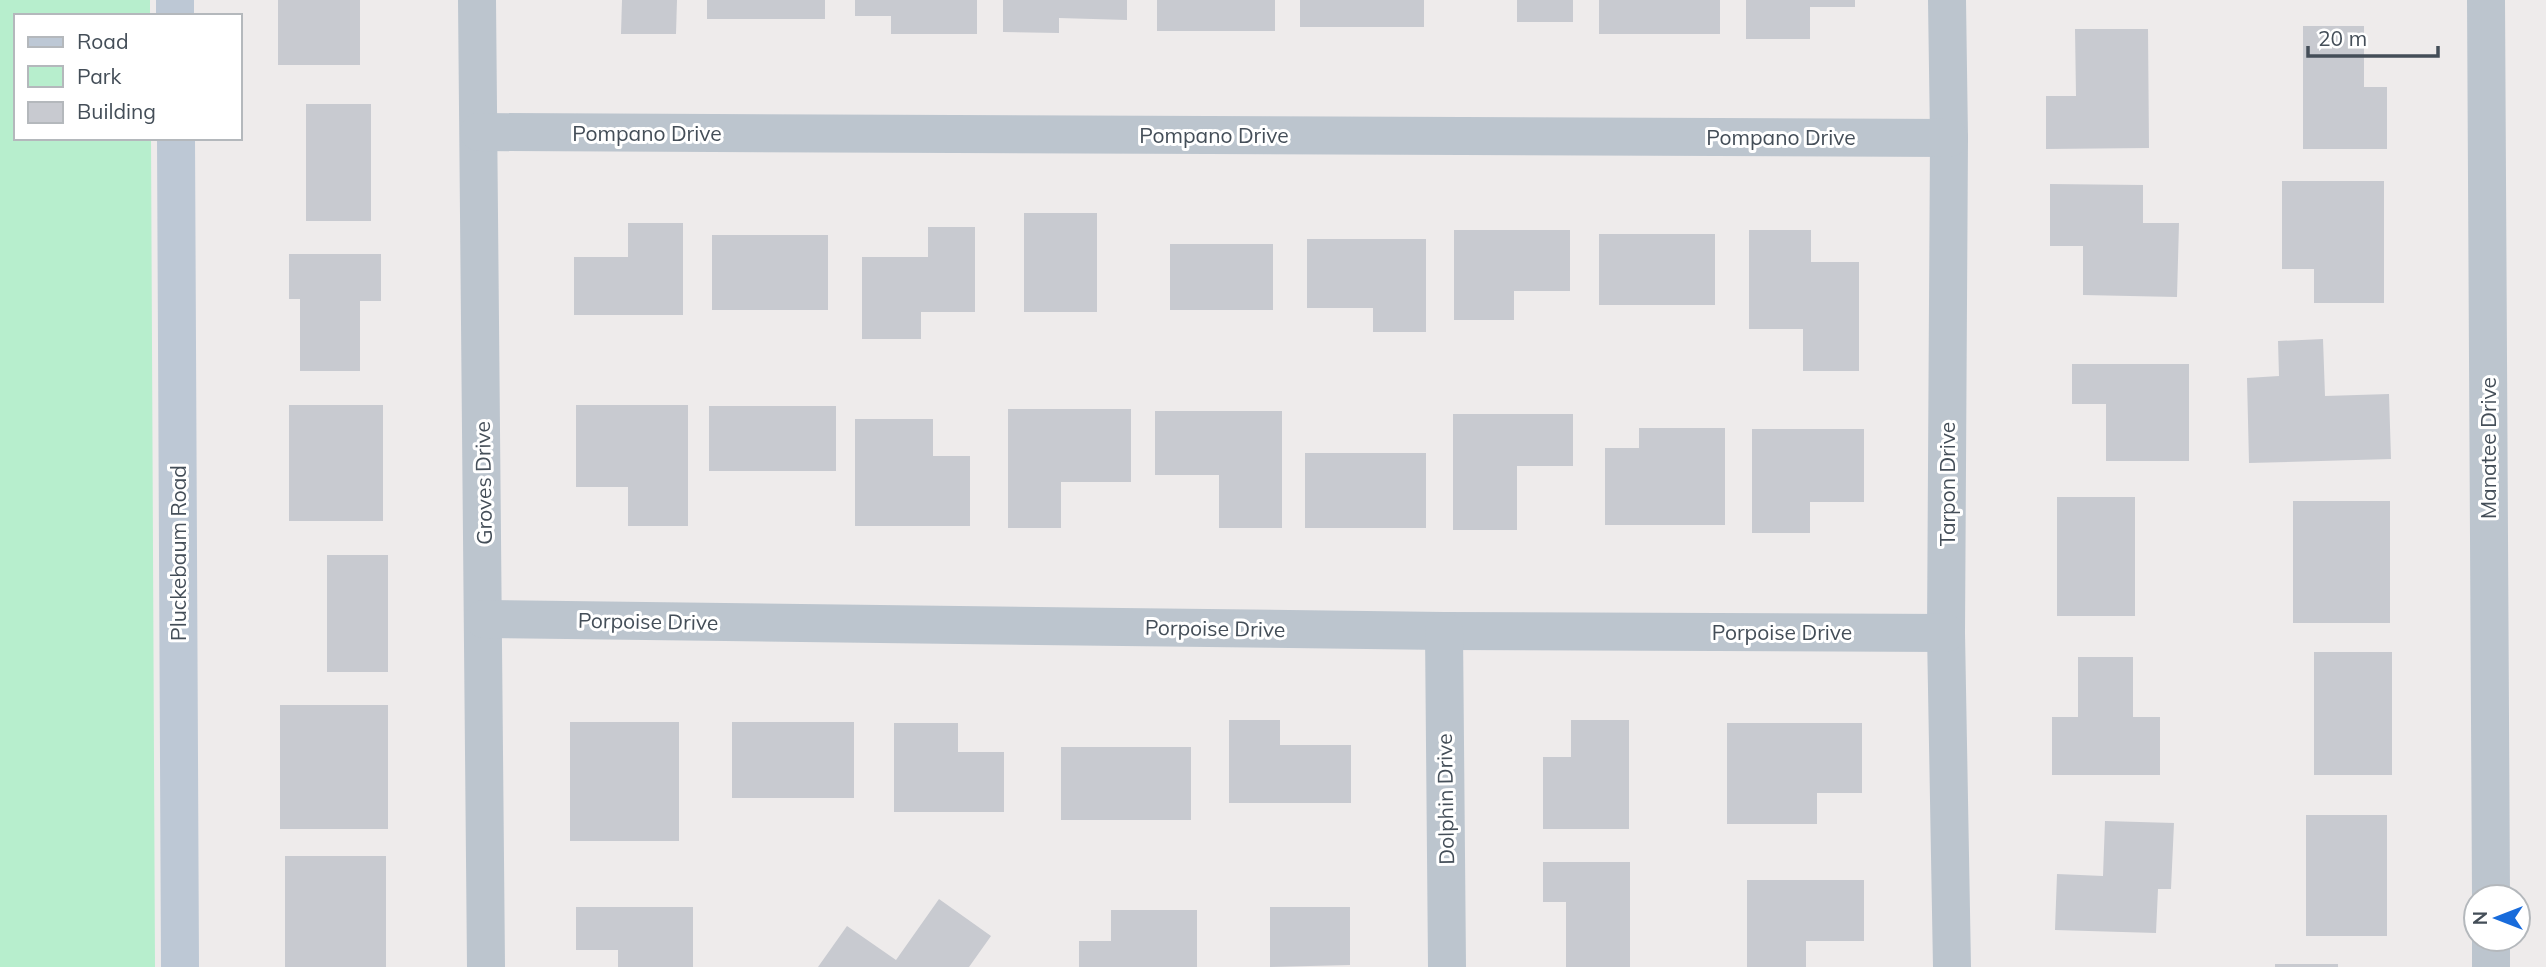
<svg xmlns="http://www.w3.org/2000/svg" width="2546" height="967" font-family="Mulish,sans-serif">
	<rect width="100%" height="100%" fill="#eeebeb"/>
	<path fill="#b7eecd" d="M 0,0 L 150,0 L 150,16 L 16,16 L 16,138 L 151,138 L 155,967 L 0,967 Z"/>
	<g fill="#c8cad0">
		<rect x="278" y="0" width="82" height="65"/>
		<path d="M 622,0 L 677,0 L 676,34 L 621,34 Z"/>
		<rect x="707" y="0" width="118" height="19"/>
		<path d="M 855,0 L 977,0 L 977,34 L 891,34 L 891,16 L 855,16 Z"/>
		<path d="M 1003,0 L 1127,0 L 1127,20 L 1059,18 L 1059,33 L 1003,32 Z"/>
		<rect x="1157" y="0" width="118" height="31"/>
		<rect x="1300" y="0" width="124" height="27"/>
		<rect x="1517" y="0" width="56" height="22"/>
		<rect x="1599" y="0" width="121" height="34"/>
		<path d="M 1746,0 L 1855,0 L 1855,7 L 1810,7 L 1810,39 L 1746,39 Z"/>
		<path d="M 2303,26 L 2364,26 L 2364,87 L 2387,87 L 2387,149 L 2303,149 Z"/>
		<path d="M 2075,29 L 2148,29 L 2149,148 L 2046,149 L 2046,96 L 2076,96 Z"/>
		<rect x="306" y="104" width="65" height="117"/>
		<path d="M 2282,181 L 2384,181 L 2384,303 L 2314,303 L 2314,269 L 2282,269 Z"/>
		<path d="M 2050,184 L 2143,185 L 2143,223 L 2179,223 L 2177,297 L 2083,295 L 2083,246 L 2050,246 Z"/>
		<rect x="1024" y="213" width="73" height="99"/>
		<path d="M 628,223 L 683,223 L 683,315 L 574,315 L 574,257 L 628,257 Z"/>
		<path d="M 928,227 L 975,227 L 975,312 L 921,312 L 921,339 L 862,339 L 862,257 L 928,257 Z"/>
		<path d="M 1454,230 L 1570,230 L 1570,291 L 1514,291 L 1514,320 L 1454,320 Z"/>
		<path d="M 1749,230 L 1811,230 L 1811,262 L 1859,262 L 1859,371 L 1803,371 L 1803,329 L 1749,329 Z"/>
		<rect x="1599" y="234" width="116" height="71"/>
		<rect x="712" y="235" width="116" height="75"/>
		<path d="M 1307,239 L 1426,239 L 1426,332 L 1373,332 L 1373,308 L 1307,308 Z"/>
		<rect x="1170" y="244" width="103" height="66"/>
		<path d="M 289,254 L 381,254 L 381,301 L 360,301 L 360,371 L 300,371 L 300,299 L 289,299 Z"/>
		<path d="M 2323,339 L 2325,396 L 2389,394 L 2391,459 L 2249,463 L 2247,378 L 2279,376 L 2278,341 Z"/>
		<path d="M 2072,364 L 2189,364 L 2189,461 L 2106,461 L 2106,404 L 2072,404 Z"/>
		<rect x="289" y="405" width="94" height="116"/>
		<path d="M 576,405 L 688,405 L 688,526 L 628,526 L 628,487 L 576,487 Z"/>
		<rect x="709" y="406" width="127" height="65"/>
		<path d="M 1008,409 L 1131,409 L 1131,482 L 1061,482 L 1061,528 L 1008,528 Z"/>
		<path d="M 1155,411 L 1282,411 L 1282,528 L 1219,528 L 1219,475 L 1155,475 Z"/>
		<path d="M 1453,414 L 1573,414 L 1573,466 L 1517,466 L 1517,530 L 1453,530 Z"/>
		<path d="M 855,419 L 933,419 L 933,456 L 970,456 L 970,526 L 855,526 Z"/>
		<path d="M 1639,428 L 1725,428 L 1725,525 L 1605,525 L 1605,448 L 1639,448 Z"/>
		<path d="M 1752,429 L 1864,429 L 1864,502 L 1810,502 L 1810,533 L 1752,533 Z"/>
		<rect x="1305" y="453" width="121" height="75"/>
		<rect x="2057" y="497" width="78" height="119"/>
		<rect x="2293" y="501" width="97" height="122"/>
		<rect x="327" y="555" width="61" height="117"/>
		<rect x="2314" y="652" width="78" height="123"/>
		<path d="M 2078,657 L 2133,657 L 2133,717 L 2160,717 L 2160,775 L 2052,775 L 2052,717 L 2078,717 Z"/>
		<rect x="280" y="705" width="108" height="124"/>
		<path d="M 1229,720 L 1280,720 L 1280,745 L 1351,745 L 1351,803 L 1229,803 Z"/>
		<path d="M 1571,720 L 1629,720 L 1629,829 L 1543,829 L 1543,757 L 1571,757 Z"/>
		<rect x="570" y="722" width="109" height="119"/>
		<rect x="732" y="722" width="122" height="76"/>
		<path d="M 894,723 L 958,723 L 958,752 L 1004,752 L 1004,812 L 894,812 Z"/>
		<path d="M 1727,723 L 1862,723 L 1862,793 L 1817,793 L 1817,824 L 1727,824 Z"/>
		<rect x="1061" y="747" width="130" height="73"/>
		<rect x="2306" y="815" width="81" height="121"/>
		<path d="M 2105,821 L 2174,823 L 2171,889 L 2158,889 L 2156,933 L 2055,930 L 2057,874 L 2103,876 Z"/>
		<rect x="285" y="856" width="101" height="111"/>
		<path d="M 1543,862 L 1630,862 L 1630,967 L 1566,967 L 1566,902 L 1543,902 Z"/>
		<path d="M 1747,880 L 1864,880 L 1864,941 L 1806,941 L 1806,967 L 1747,967 Z"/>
		<path d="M 939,899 L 991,936 L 969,967 L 818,967 L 847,926 L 896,960 Z"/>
		<path d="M 576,907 L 693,907 L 693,967 L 618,967 L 618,950 L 576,950 Z"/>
		<path d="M 1270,907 L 1350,907 L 1350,965 L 1270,967 Z"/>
		<path d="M 1111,910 L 1197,910 L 1197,967 L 1079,967 L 1079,941 L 1111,941 Z"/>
		<rect x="2275" y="964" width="63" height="3"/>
	</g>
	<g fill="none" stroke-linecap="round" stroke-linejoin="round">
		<g stroke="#bcc5ce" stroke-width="38">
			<path d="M 477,0 L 486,967"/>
			<path d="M 1947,0 L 1949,138 L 1946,633 L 1952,967"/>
			<path d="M 2486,0 L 2491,897"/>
			<path d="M 479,132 L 1949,138"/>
			<path d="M 484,619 L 1444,631 L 1946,633"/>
			<path d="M 1444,631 L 1447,967"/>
			<path d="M 2491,939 L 2491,967"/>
		</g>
		<g stroke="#bdc8d5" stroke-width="38">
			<path d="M 175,0 L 175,16"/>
			<path d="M 176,138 L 180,967"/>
		</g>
	</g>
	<g text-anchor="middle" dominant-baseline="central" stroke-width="6" stroke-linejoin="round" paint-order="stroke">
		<g font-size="21" fill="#444e58" stroke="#fff">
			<text x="647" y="133">Pompano Drive</text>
			<text x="1214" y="135">Pompano Drive</text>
			<text x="1781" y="137">Pompano Drive</text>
			<text transform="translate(2488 448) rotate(-90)">Manatee Drive</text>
			<text transform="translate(483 483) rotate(-91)">Groves Drive</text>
			<text transform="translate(1947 484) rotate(-90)">Tarpon Drive</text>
			<text transform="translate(178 553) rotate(-90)">Pluckebaum Road</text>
			<text transform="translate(648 621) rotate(1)">Porpoise Drive</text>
			<text transform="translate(1215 628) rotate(1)">Porpoise Drive</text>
			<text x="1782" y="632">Porpoise Drive</text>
			<text transform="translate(1445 799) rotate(-91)">Dolphin Drive</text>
		</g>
	</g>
	<rect x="14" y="14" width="228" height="126" fill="#ffffff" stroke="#b4b8bc" stroke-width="2"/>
	<rect x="28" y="37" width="35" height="10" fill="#bdc8d5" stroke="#b4b8bc" stroke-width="2"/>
	<text x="77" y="49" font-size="21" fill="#444e58">Road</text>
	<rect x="28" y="66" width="35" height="21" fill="#b7eecd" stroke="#b4b8bc" stroke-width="2"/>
	<text x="77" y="84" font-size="21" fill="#444e58">Park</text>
	<rect x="28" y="102" width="35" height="21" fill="#c8cad0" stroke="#b4b8bc" stroke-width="2"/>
	<text x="77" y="119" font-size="21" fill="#444e58">Building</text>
	<g transform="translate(2497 918) rotate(270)"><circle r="33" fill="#ffffff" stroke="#b4b8bc" stroke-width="2"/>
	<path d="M0-5L12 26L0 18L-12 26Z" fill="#186bdb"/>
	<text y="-10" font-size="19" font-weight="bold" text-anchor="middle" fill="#444e58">N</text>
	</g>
	<path d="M2308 46v10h130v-10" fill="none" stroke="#444e58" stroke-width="3.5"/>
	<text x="2318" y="46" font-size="21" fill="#444e58" stroke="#ffffff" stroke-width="5" paint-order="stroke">20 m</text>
</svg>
